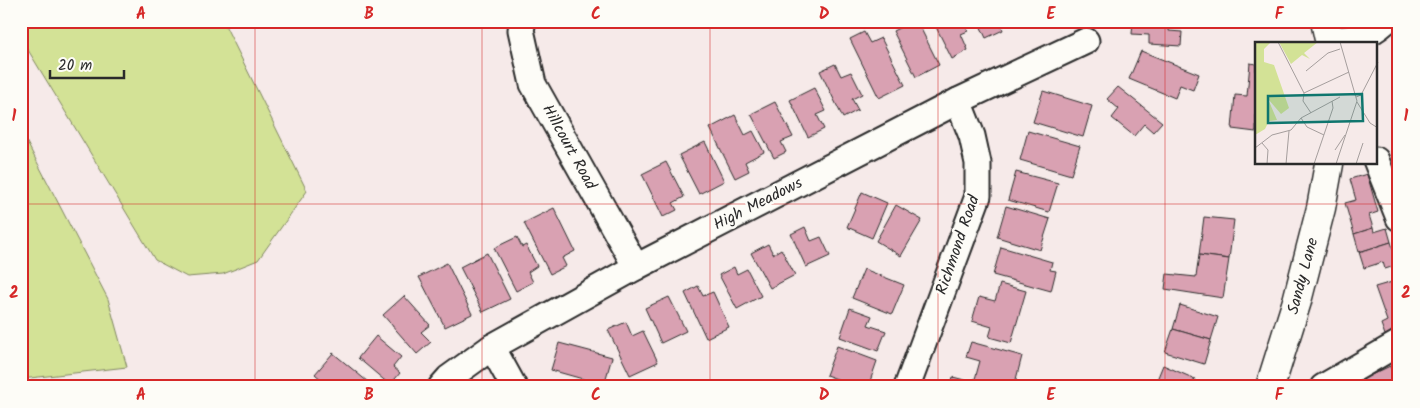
<svg xmlns="http://www.w3.org/2000/svg" width="1420" height="408" font-family="Kalam,sans-serif">
	<rect width="100%" height="100%" fill="#f6eae9"/>
	<filter id="ink" filterUnits="userSpaceOnUse"><feTurbulence type="fractalNoise" baseFrequency=".02" numOctaves="2"/><feDisplacementMap in="SourceGraphic" scale="10" xChannelSelector="R" yChannelSelector="G"/><feConvolveMatrix kernelMatrix="1 2 1 2 8 2 1 2 1" color-interpolation-filters="sRGB"/></filter>
	<g filter="url(#ink)">
		<g fill="#d3e296" stroke="#7f8660">
			<path d="M 21,21 L 223,21 L 307,191 L 258,260 L 223,274 L 187,277 L 155,260 L 25,45 L 21,44 Z"/>
			<path d="M 21,131 L 108,299 L 127,367 L 21,379 Z"/>
		</g>
		<g fill="#d9a1b2" stroke="#2b2b2b">
			<path d="M 913,21 L 917,21 L 939,65 L 916,77 L 893,31 Z"/>
			<path d="M 933,21 L 963,21 L 968,31 L 961,34 L 968,50 L 952,59 Z"/>
			<path d="M 978,21 L 999,21 L 1003,30 L 986,38 Z"/>
			<path d="M 1133,21 L 1170,21 L 1169,31 L 1182,32 L 1181,46 L 1149,44 L 1149,35 L 1132,34 Z"/>
			<path d="M 864,32 L 870,43 L 881,38 L 905,85 L 879,98 L 850,39 Z"/>
			<path d="M 1141,51 L 1199,74 L 1193,90 L 1180,85 L 1175,98 L 1129,79 Z"/>
			<path d="M 1250,63 L 1256,64 L 1256,132 L 1232,129 L 1235,95 L 1247,96 Z"/>
			<path d="M 835,64 L 841,76 L 851,72 L 862,94 L 852,99 L 858,110 L 843,118 L 820,71 Z"/>
			<path d="M 1118,87 L 1162,122 L 1153,132 L 1144,124 L 1134,136 L 1112,118 L 1119,109 L 1107,99 Z"/>
			<path d="M 814,88 L 826,111 L 817,115 L 824,129 L 808,137 L 790,100 Z"/>
			<path d="M 1043,91 L 1092,106 L 1083,137 L 1033,122 Z"/>
			<path d="M 775,102 L 793,137 L 781,142 L 786,152 L 774,158 L 751,114 Z"/>
			<path d="M 735,115 L 745,135 L 753,131 L 764,152 L 745,162 L 749,171 L 735,178 L 710,128 Z"/>
			<path d="M 1028,131 L 1080,146 L 1071,175 L 1020,160 Z"/>
			<path d="M 705,142 L 724,181 L 699,194 L 679,155 Z"/>
			<path d="M 666,162 L 684,197 L 673,203 L 677,210 L 663,217 L 642,174 Z"/>
			<path d="M 1016,172 L 1058,183 L 1049,212 L 1008,200 Z"/>
			<path d="M 1367,174 L 1378,212 L 1369,215 L 1373,228 L 1354,234 L 1345,203 L 1356,200 L 1350,179 Z"/>
			<path d="M 862,192 L 887,203 L 872,238 L 847,227 Z"/>
			<path d="M 896,205 L 922,220 L 901,256 L 876,241 Z"/>
			<path d="M 1006,206 L 1050,219 L 1040,250 L 997,237 Z"/>
			<path d="M 554,208 L 575,251 L 562,258 L 566,266 L 550,274 L 524,223 Z"/>
			<path d="M 1204,217 L 1234,220 L 1229,259 L 1199,255 Z"/>
			<path d="M 805,227 L 811,241 L 821,237 L 830,256 L 806,267 L 791,234 Z"/>
			<path d="M 1373,228 L 1374,232 L 1387,228 L 1391,242 L 1359,252 L 1354,234 Z"/>
			<path d="M 517,237 L 522,247 L 526,245 L 537,266 L 528,272 L 533,282 L 516,291 L 494,248 Z"/>
			<path d="M 1391,242 L 1398,265 L 1385,269 L 1383,262 L 1364,268 L 1359,252 Z"/>
			<path d="M 768,244 L 773,254 L 781,249 L 795,275 L 770,288 L 751,253 Z"/>
			<path d="M 1001,247 L 1052,262 L 1050,270 L 1056,271 L 1051,291 L 993,275 Z"/>
			<path d="M 487,253 L 510,299 L 483,312 L 460,267 Z"/>
			<path d="M 1199,255 L 1229,259 L 1223,298 L 1165,289 L 1167,274 L 1196,277 Z"/>
			<path d="M 447,263 L 472,314 L 445,327 L 419,277 Z"/>
			<path d="M 734,267 L 737,274 L 747,269 L 761,296 L 737,309 L 719,275 Z"/>
			<path d="M 864,269 L 904,285 L 892,314 L 852,298 Z"/>
			<path d="M 1399,280 L 1399,329 L 1385,335 L 1381,324 L 1387,321 L 1375,287 Z"/>
			<path d="M 1000,284 L 1026,291 L 1011,343 L 989,337 L 992,327 L 972,321 L 979,297 L 995,301 Z"/>
			<path d="M 698,286 L 703,296 L 713,292 L 729,327 L 706,338 L 685,293 Z"/>
			<path d="M 404,296 L 430,325 L 421,332 L 431,342 L 417,354 L 383,315 Z"/>
			<path d="M 669,297 L 686,331 L 661,343 L 645,308 Z"/>
			<path d="M 1180,305 L 1218,317 L 1211,340 L 1173,329 Z"/>
			<path d="M 850,308 L 872,316 L 868,325 L 886,331 L 878,351 L 840,337 Z"/>
			<path d="M 626,322 L 632,336 L 643,331 L 658,362 L 630,375 L 608,330 Z"/>
			<path d="M 1173,329 L 1211,340 L 1204,364 L 1165,352 Z"/>
			<path d="M 376,336 L 401,357 L 393,367 L 400,373 L 390,385 L 358,358 Z"/>
			<path d="M 971,342 L 1022,356 L 1014,387 L 1004,387 L 975,379 L 980,361 L 966,357 Z"/>
			<path d="M 559,343 L 612,357 L 604,385 L 551,370 Z"/>
			<path d="M 837,346 L 877,361 L 868,387 L 859,387 L 826,375 Z"/>
			<path d="M 333,353 L 374,387 L 330,387 L 315,374 Z"/>
			<path d="M 1163,365 L 1195,379 L 1191,387 L 1154,387 Z"/>
			<path d="M 1390,366 L 1398,387 L 1366,387 L 1363,379 Z"/>
			<path d="M 953,377 L 987,386 L 987,387 L 950,387 Z"/>
		</g>
		<g fill="none" stroke-linecap="round" stroke-linejoin="round">
			<defs>
				<g id="street">
					<path d="M 523,21 L 521,30 L 533,84 L 636,267"/>
					<path d="M 1330,40 C 1355,39 1367,38 1386,21"/>
					<path d="M 1376,160 L 1399,218"/>
					<path d="M 492,347 L 514,387"/>
					<path d="M 441,387 L 449,378 L 492,347 L 636,267 L 958,101 L 1086,41"/>
					<path d="M 907,387 L 978,196 L 978,163 L 972,136 L 958,101"/>
					<path d="M 1323,387 L 1399,343"/>
				</g>
				<g id="secondary">
					<path d="M 1325,21 L 1330,44"/>
					<path d="M 1270,387 L 1297,301 L 1321,208 L 1329,164"/>
				</g>
			</defs>
			<use href="#street" stroke="#2b2b2b" stroke-width="29"/>
			<use href="#secondary" stroke="#2b2b2b" stroke-width="31"/>
			<use href="#street" stroke="#fdfcf7" stroke-width="25"/>
			<use href="#secondary" stroke="#fdfcf7" stroke-width="28"/>
		</g>
	</g>
	<path fill="none" stroke="#d62828" stroke-width="1" stroke-opacity="0.55" d="M 255,21 L 255,387M 482,21 L 482,387M 710,21 L 710,387M 938,21 L 938,387M 1165,21 L 1165,387M 21,204 L 1399,204"/>
	<g text-anchor="middle" dominant-baseline="central" stroke-width="5" stroke-linejoin="round" paint-order="stroke">
		<g font-size="16" fill="#2b2b2b" stroke="#fdfcf7">
			<text transform="translate(569 147) rotate(61)">Hillcourt Road</text>
			<text transform="translate(758 204) rotate(-27)">High Meadows</text>
			<text transform="translate(958 245) rotate(-71)">Richmond Road</text>
			<text transform="translate(1303 276) rotate(-75)">Sandy Lane</text>
		</g>
	</g>
	<g transform="translate(1255 42)">
		<rect width="122" height="122" fill="#f6eae9"/>
		<path d="M 0,0 L 16,0 L 9,7 L 9,20 L 19,23 L 34,66 L 26,72 L 13,57 L 22,78 L 14,79 L 10,87 L 0,93 ZM 24,0 L 63,0 L 49,11 L 55,17 L 47,13 L 36,22 Z" fill="#d3e296"/>
		<path fill="none" stroke="#a59e9d" stroke-width="1" d="M 23,0 L 49,51M 51,29 L 73,11 L 85,7M 101,55 L 106,53 L 123,20M 102,60 L 115,81 L 123,86M 56,71 L 48,59 L 49,51 L 94,30M 46,76 L 52,85 L 69,93M 7,101 L 13,108 L 12,122M 0,106 L 17,93 L 36,88 L 46,76 L 85,55M 80,108 L 90,93M 31,122 L 34,89M 59,122 L 78,66 L 77,59M 81,122 L 102,59 L 85,0M 101,122 L 108,101"/>
		<path fill="#0f766e" fill-opacity="0.15" stroke="#0f766e" stroke-width="2.5" d="M 107,52 L 108,79 L 13,81 L 13,54 Z"/>
		<rect width="122" height="122" fill="none" stroke="#2b2b2b" stroke-width="2.5"/>
	</g>
	<rect width="1420" height="408" fill="none" stroke="#fdfcf7" stroke-width="55"/>
	<path d="M50 70v8h74v-8" fill="none" stroke="#2b2b2b" stroke-width="2.5"/>
	<text x="58" y="70" font-size="15" fill="#2b2b2b" stroke="#fdfcf7" stroke-width="4" paint-order="stroke">20 m</text>
	<rect x="28" y="28" width="1364" height="352" fill="none" stroke="#d62828" stroke-width="2"/>
	<g font-size="16" text-anchor="middle" font-weight="bold" fill="#d62828">
		<text x="141" y="19">A</text>
		<text x="369" y="19">B</text>
		<text x="596" y="19">C</text>
		<text x="824" y="19">D</text>
		<text x="1051" y="19">E</text>
		<text x="1279" y="19">F</text>
		<text x="14" y="121">1</text>
		<text x="1406" y="121">1</text>
		<text x="14" y="298">2</text>
		<text x="1406" y="298">2</text>
		<text x="141" y="400">A</text>
		<text x="369" y="400">B</text>
		<text x="596" y="400">C</text>
		<text x="824" y="400">D</text>
		<text x="1051" y="400">E</text>
		<text x="1279" y="400">F</text>
	</g>
</svg>
